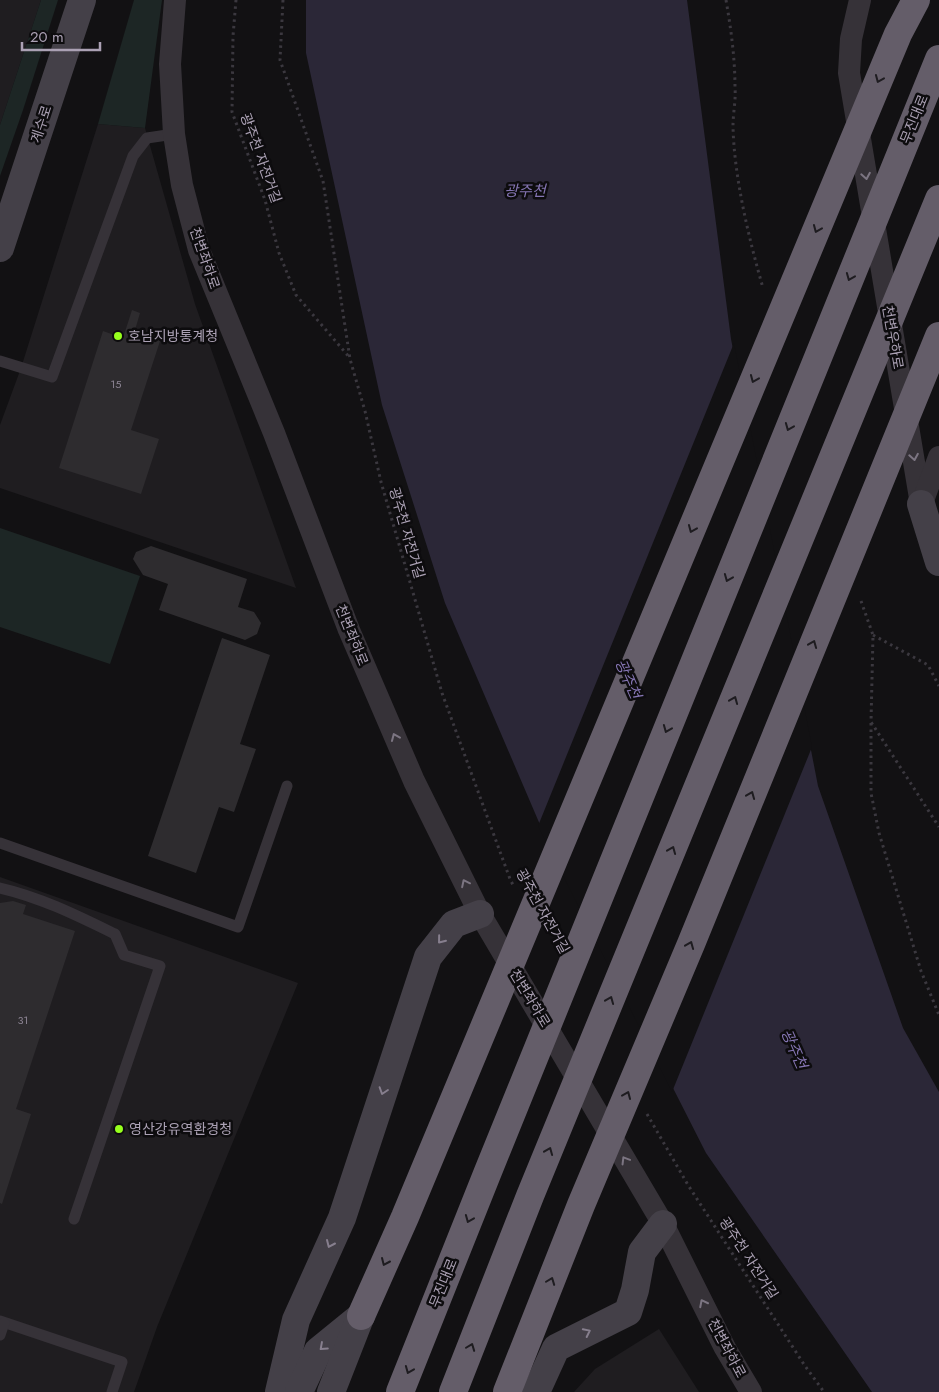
<svg xmlns="http://www.w3.org/2000/svg" width="939" height="1392" font-family="Jost,'Noto Sans KR',sans-serif">
	<rect width="100%" height="100%" fill="#121113"/>
	<g fill="#1f1d20">
		<path d="M 0,0 L 41,0 L 0,125 Z"/>
		<path d="M 98,124 L 145,128 L 195,304 L 296,588 L 0,488 L 0,425 L 21,368 Z"/>
		<path d="M 0,877 L 298,983 L 157,1327 L 134,1392 L 0,1392 Z"/>
		<path d="M 659,1329 L 699,1392 L 574,1392 L 595,1369 Z"/>
	</g>
	<g fill="#1d2625">
		<path d="M 41,0 L 58,0 L 23,110 L 0,176 L 0,125 Z"/>
		<path d="M 134,0 L 162,0 L 145,128 L 98,124 Z"/>
		<path d="M 0,528 L 140,576 L 110,664 L 0,627 Z"/>
	</g>
	<path fill="#2b2737" d="M 306,0 L 687,0 L 731,339 L 818,786 L 903,1028 L 939,1092 L 939,1392 L 872,1392 L 706,1153 L 544,834 L 445,603 L 382,405 L 306,53 Z"/>
	<path fill="#121113" d="M 734,343 L 812,747 L 672,1092 L 538,826 Z"/>
	<g fill="#2e2c2f">
		<path d="M 132,310 L 140,313 L 135,330 L 161,338 L 131,430 L 159,439 L 141,494 L 59,468 L 103,331 L 123,338 Z"/>
		<path d="M 151,546 L 247,579 L 238,607 L 254,612 L 261,623 L 257,634 L 245,640 L 159,610 L 168,584 L 143,575 L 133,559 L 136,552 Z"/>
		<path d="M 222,638 L 270,655 L 240,744 L 256,749 L 234,812 L 219,807 L 196,873 L 148,856 Z"/>
		<path d="M 13,901 L 26,905 L 23,914 L 75,931 L 16,1109 L 31,1114 L 2,1204 L 0,1203 L 0,903 Z"/>
	</g>
	<g fill="none" stroke-linecap="round" stroke-linejoin="round">
		<g stroke="#3b383f" stroke-width="3" stroke-dasharray="2.5 4" stroke-linecap="butt">
			<path d="M 236,0 L 233,36 L 232,112 L 265,200 L 279,253 L 296,295 L 350,358"/>
			<path d="M 283,0 L 280,60 L 323,181 L 350,359 L 365,411 L 381,482 L 442,693 L 510,879 L 514,887"/>
			<path d="M 726,0 C 731,29 735,58 735,88 C 736,100 733,113 733,126 C 734,177 749,239 763,288"/>
			<path d="M 861,601 L 873,635 L 871,722 L 939,827"/>
			<path d="M 873,635 L 928,665 L 939,686"/>
			<path d="M 871,723 L 871,793 L 879,833 L 921,971 L 939,1015"/>
			<path d="M 647,1114 L 688,1185 L 805,1366 L 824,1392"/>
		</g>
		<g stroke="#363238" stroke-width="11">
			<path d="M 0,361 L 52,377 L 133,156 L 147,138 L 174,134"/>
			<path d="M 0,843 L 238,927 L 287,786"/>
			<path d="M 0,888 C 40,897 78,916 115,934 L 124,955 L 160,966 L 74,1219"/>
			<path d="M 0,1321 L 122,1362 L 112,1392"/>
			<path d="M 0,1335 L 4,1323"/>
		</g>
		<g stroke="#363238" stroke-width="22">
			<path d="M 175,0 L 170,64 L 174,134 L 182,185 L 199,250 L 274,433 L 349,630 L 414,781 L 480,914 L 663,1224 L 725,1348 L 751,1392"/>
			<path d="M 860,0 L 851,39 L 849,73 L 921,504"/>
			<path d="M 922,503 L 939,457"/>
		</g>
		<g stroke="#444048" stroke-width="28">
			<path d="M 0,248 L 82,0"/>
			<path d="M 921,504 L 939,562"/>
			<path d="M 279,1392 L 296,1320 L 342,1218 L 428,957 L 454,924 L 480,914"/>
			<path d="M 299,1392 L 318,1351 L 361,1316"/>
			<path d="M 331,1392 L 360,1318"/>
			<path d="M 536,1392 L 556,1348 L 628,1312 L 635,1290 L 642,1252 L 663,1224"/>
		</g>
		<g stroke="#645d69" stroke-width="28">
			<path d="M 361,1316 L 405,1217 L 898,34 L 916,0"/>
			<path d="M 400,1392 L 487,1174 L 939,59"/>
			<path d="M 453,1392 L 530,1196 L 939,199"/>
			<path d="M 507,1392 L 581,1205 L 691,944 L 939,336"/>
		</g>
	</g>
	<defs><path id="oneway-chevron" d="M-2-3.5L2.5 0L-2 3.5" fill="none" stroke-width="1.6" stroke-linecap="round" stroke-linejoin="round" transform="scale(1.25)"/></defs>
	<g stroke="#1e1c20">
		<use href="#oneway-chevron" transform="translate(879 79) rotate(113)"/>
		<use href="#oneway-chevron" transform="translate(817 229) rotate(113)"/>
		<use href="#oneway-chevron" transform="translate(850 277) rotate(112)"/>
		<use href="#oneway-chevron" transform="translate(754 379) rotate(113)"/>
		<use href="#oneway-chevron" transform="translate(789 427) rotate(112)"/>
		<use href="#oneway-chevron" transform="translate(692 529) rotate(113)"/>
		<use href="#oneway-chevron" transform="translate(728 578) rotate(112)"/>
		<use href="#oneway-chevron" transform="translate(813 644) rotate(-68)"/>
		<use href="#oneway-chevron" transform="translate(734 700) rotate(-68)"/>
		<use href="#oneway-chevron" transform="translate(667 729) rotate(112)"/>
		<use href="#oneway-chevron" transform="translate(751 795) rotate(-68)"/>
		<use href="#oneway-chevron" transform="translate(672 850) rotate(-68)"/>
		<use href="#oneway-chevron" transform="translate(690 945) rotate(-68)"/>
		<use href="#oneway-chevron" transform="translate(610 1000) rotate(-68)"/>
		<use href="#oneway-chevron" transform="translate(627 1095) rotate(-67)"/>
		<use href="#oneway-chevron" transform="translate(549 1151) rotate(-68)"/>
		<use href="#oneway-chevron" transform="translate(469 1219) rotate(112)"/>
		<use href="#oneway-chevron" transform="translate(385 1262) rotate(114)"/>
		<use href="#oneway-chevron" transform="translate(551 1281) rotate(-69)"/>
		<use href="#oneway-chevron" transform="translate(471 1347) rotate(-69)"/>
		<use href="#oneway-chevron" transform="translate(409 1370) rotate(112)"/>
	</g>
	<g stroke="#7c7582">
		<use href="#oneway-chevron" transform="translate(866 176) rotate(80)"/>
		<use href="#oneway-chevron" transform="translate(914 457) rotate(80)"/>
		<use href="#oneway-chevron" transform="translate(395 737) rotate(-113)"/>
		<use href="#oneway-chevron" transform="translate(465 883) rotate(-116)"/>
		<use href="#oneway-chevron" transform="translate(625 1160) rotate(-121)"/>
		<use href="#oneway-chevron" transform="translate(703 1303) rotate(-117)"/>
	</g>
	<g stroke="#877f8e">
		<use href="#oneway-chevron" transform="translate(441 940) rotate(129)"/>
		<use href="#oneway-chevron" transform="translate(383 1091) rotate(108)"/>
		<use href="#oneway-chevron" transform="translate(330 1244) rotate(114)"/>
		<use href="#oneway-chevron" transform="translate(587 1332) rotate(-26)"/>
		<use href="#oneway-chevron" transform="translate(323 1347) rotate(138)"/>
	</g>
	<g fill="#96ff1d" stroke="#0d0c0e" stroke-width="2">
		<circle cx="118" cy="336" r="5"/>
		<circle cx="119" cy="1129" r="5"/>
	</g>
	<g text-anchor="middle" dominant-baseline="central" stroke-width="5" stroke-linejoin="round" paint-order="stroke">
		<g font-size="11" fill="#8c8493">
			<text x="116" y="384">15</text>
			<text x="23" y="1020">31</text>
		</g>
		<g font-size="14" fill="#aba1b4" stroke="#0d0c0e">
			<text transform="translate(914 119) rotate(-68)">무진대로</text>
			<text transform="translate(41 124) rotate(-72)">계수로</text>
			<text transform="translate(261 158) rotate(70)">광주천 자전거길</text>
			<text transform="translate(205 258) rotate(71)">천변좌하로</text>
			<text transform="translate(893 337) rotate(80)">천변우하로</text>
			<text transform="translate(407 533) rotate(74)">광주천 자전거길</text>
			<text transform="translate(352 635) rotate(68)">천변좌하로</text>
			<text transform="translate(543 911) rotate(61)">광주천 자전거길</text>
			<text transform="translate(530 998) rotate(59)">천변좌하로</text>
			<text transform="translate(749 1258) rotate(57)">광주천 자전거길</text>
			<text transform="translate(443 1283) rotate(-68)">무진대로</text>
			<text transform="translate(727 1348) rotate(62)">천변좌하로</text>
		</g>
		<g font-size="14" fill="#aba1b4" stroke="#0d0c0e" text-anchor="start">
			<text x="128" y="336">호남지방통계청</text>
			<text x="129" y="1129">영산강유역환경청</text>
		</g>
		<g font-size="15" font-style="italic" fill="#8575b3" stroke="#0d0c0e">
			<text x="525" y="191">광주천</text>
			<text transform="translate(628 679) rotate(66)">광주천</text>
			<text transform="translate(794 1049) rotate(66)">광주천</text>
		</g>
	</g>
	<path d="M22 42v8h78v-8" fill="none" stroke="#aba1b4" stroke-width="2.5"/>
	<text x="30" y="42" font-size="15" fill="#aba1b4" stroke="#0d0c0e" stroke-width="4" paint-order="stroke">20 m</text>
</svg>
